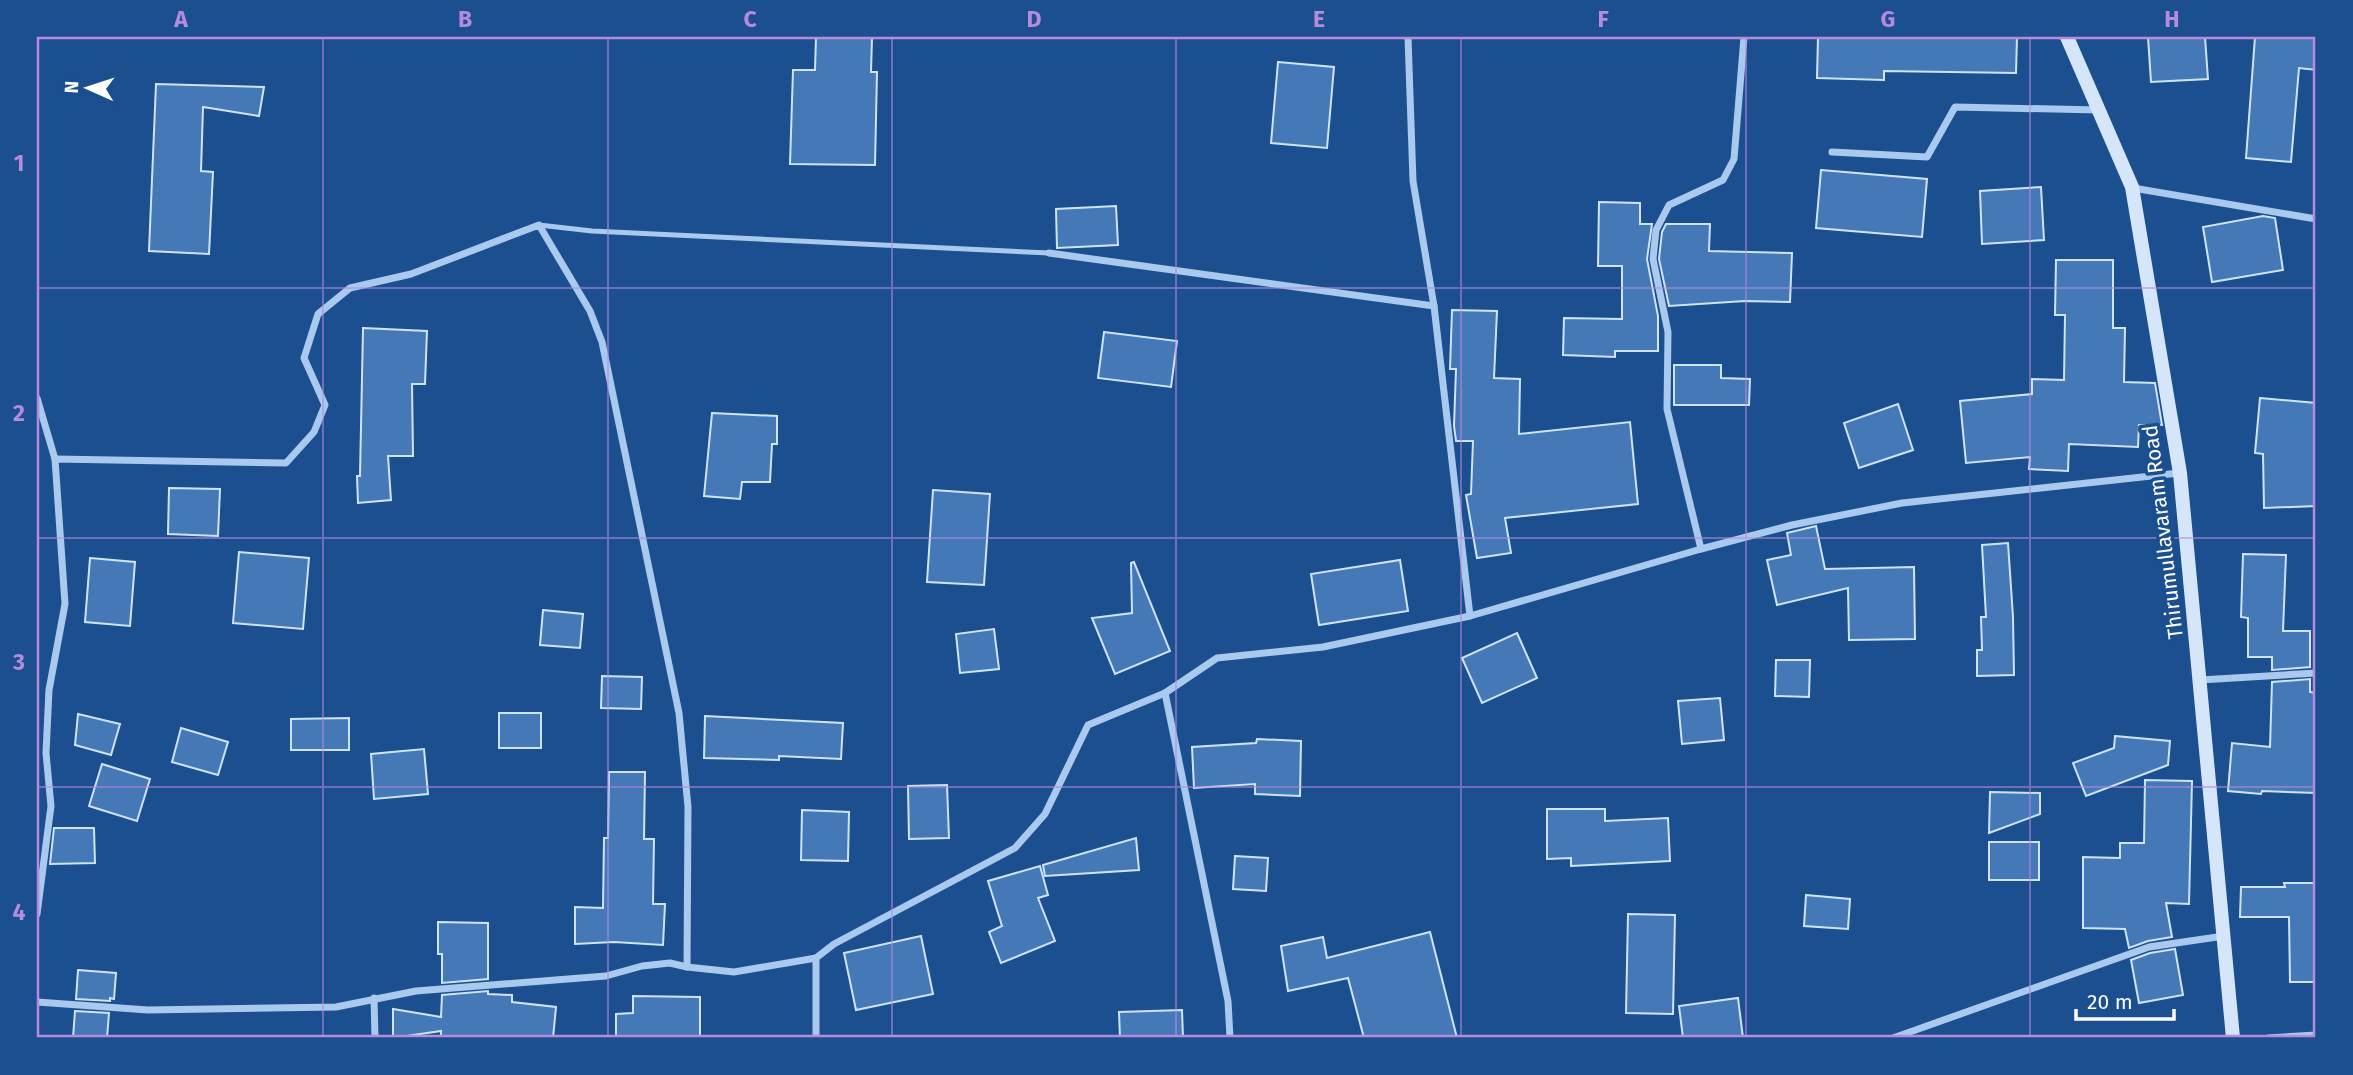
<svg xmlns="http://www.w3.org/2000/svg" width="2353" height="1075" font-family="'Fira Sans',sans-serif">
	<rect width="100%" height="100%" fill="#1b4f8f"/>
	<g fill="#4478b7" stroke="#cfe3fa" stroke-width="2">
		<path d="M 816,37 L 872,37 L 871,72 L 877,72 L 875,165 L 790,164 L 793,70 L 815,70 Z"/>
		<path d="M 1818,37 L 2017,37 L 2016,73 L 1884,71 L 1884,80 L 1817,78 Z"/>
		<path d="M 2148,37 L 2205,37 L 2208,79 L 2151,82 Z"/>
		<path d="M 2255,37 L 2316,37 L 2316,70 L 2299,68 L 2291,162 L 2246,158 Z"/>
		<path d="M 1278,62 L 1334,67 L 1327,148 L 1271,143 Z"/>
		<path d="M 156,84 L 264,87 L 259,116 L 203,107 L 201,171 L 213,172 L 209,254 L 149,251 Z"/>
		<path d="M 1821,170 L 1927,179 L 1922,237 L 1816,228 Z"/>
		<path d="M 2041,187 L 2044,240 L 1982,244 L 1980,191 Z"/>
		<path d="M 1599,202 L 1640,203 L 1640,224 L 1652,224 L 1647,259 L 1658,316 L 1658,351 L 1615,351 L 1615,357 L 1563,355 L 1564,318 L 1622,319 L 1622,266 L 1598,266 Z"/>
		<path d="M 1116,206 L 1118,245 L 1057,248 L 1056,209 Z"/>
		<path d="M 2263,216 L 2275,218 L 2283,270 L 2212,282 L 2203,227 Z"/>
		<path d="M 1666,224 L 1710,224 L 1709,251 L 1792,253 L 1790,302 L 1745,301 L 1669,306 L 1659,259 L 1662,232 Z"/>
		<path d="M 2056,260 L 2113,260 L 2113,328 L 2125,328 L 2124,382 L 2155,383 L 2162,425 L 2139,425 L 2138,447 L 2069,444 L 2068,471 L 2029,469 L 2030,457 L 1966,463 L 1960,401 L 2032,394 L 2032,379 L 2064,380 L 2065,315 L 2055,315 Z"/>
		<path d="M 1452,310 L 1497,311 L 1494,378 L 1520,379 L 1519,434 L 1630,422 L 1638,504 L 1505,518 L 1511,553 L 1477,558 L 1466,495 L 1471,494 L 1473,441 L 1456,441 L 1454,426 L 1456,369 L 1450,369 Z"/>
		<path d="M 363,328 L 427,331 L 425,384 L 412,384 L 413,456 L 388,456 L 391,500 L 358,503 L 357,476 L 360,476 Z"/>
		<path d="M 1104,332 L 1177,341 L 1171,387 L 1098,378 Z"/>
		<path d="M 1674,365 L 1721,365 L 1721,378 L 1750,379 L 1749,405 L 1674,405 Z"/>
		<path d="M 2260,398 L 2316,403 L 2316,506 L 2264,508 L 2263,454 L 2255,453 Z"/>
		<path d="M 1898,404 L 1913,450 L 1859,468 L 1844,423 Z"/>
		<path d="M 712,413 L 777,416 L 777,444 L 772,444 L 770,482 L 742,482 L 740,499 L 704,496 Z"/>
		<path d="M 169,488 L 220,489 L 218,536 L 168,534 Z"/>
		<path d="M 933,490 L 990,494 L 984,585 L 927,582 Z"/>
		<path d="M 1816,526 L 1825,569 L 1914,567 L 1915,639 L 1849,640 L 1848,588 L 1777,605 L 1767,560 L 1791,555 L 1787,533 Z"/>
		<path d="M 2008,543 L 2013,617 L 2014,675 L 1977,676 L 1977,650 L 1982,650 L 1981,617 L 1986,617 L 1982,545 Z"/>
		<path d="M 239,552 L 309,558 L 303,629 L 233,623 Z"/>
		<path d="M 2243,554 L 2286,555 L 2283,631 L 2310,631 L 2310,667 L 2272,670 L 2272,657 L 2248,657 L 2248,618 L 2241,617 Z"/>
		<path d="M 90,558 L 135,562 L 130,626 L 85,622 Z"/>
		<path d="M 1400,560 L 1408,611 L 1319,625 L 1311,574 Z"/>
		<path d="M 1134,562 L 1170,651 L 1115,674 L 1092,618 L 1132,613 L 1131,563 Z"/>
		<path d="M 543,610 L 583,614 L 580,648 L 540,645 Z"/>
		<path d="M 994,629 L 999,669 L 960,673 L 956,634 Z"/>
		<path d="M 1517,633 L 1537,678 L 1482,703 L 1462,658 Z"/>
		<path d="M 1776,660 L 1810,660 L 1809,697 L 1775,696 Z"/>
		<path d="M 602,676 L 642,677 L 641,709 L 601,708 Z"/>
		<path d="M 2310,679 L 2310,692 L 2316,693 L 2316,793 L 2262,791 L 2261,794 L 2228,791 L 2232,743 L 2270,747 L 2272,682 Z"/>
		<path d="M 1720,698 L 1724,740 L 1682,744 L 1678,701 Z"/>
		<rect x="499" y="713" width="42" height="35"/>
		<path d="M 78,714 L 120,724 L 111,755 L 75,745 Z"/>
		<path d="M 705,716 L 843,723 L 841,759 L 779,756 L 779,760 L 704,758 Z"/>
		<path d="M 349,718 L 349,750 L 291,750 L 291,719 Z"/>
		<path d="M 181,728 L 228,742 L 218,775 L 172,762 Z"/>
		<path d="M 2115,736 L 2170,741 L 2168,765 L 2086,796 L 2073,763 L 2114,748 Z"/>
		<path d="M 1257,739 L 1301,741 L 1300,796 L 1255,794 L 1255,784 L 1194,788 L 1192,747 L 1256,743 Z"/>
		<path d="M 424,749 L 428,794 L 374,799 L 371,754 Z"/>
		<path d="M 102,764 L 150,779 L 137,821 L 89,806 Z"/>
		<path d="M 609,772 L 645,772 L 644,839 L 654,839 L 653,904 L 665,904 L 663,945 L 614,942 L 575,944 L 575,907 L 603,908 L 604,838 L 608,838 Z"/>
		<path d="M 2145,780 L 2192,781 L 2189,904 L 2166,903 L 2172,937 L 2148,941 L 2129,948 L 2125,929 L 2083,928 L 2083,857 L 2120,858 L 2120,843 L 2144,843 Z"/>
		<path d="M 947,785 L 949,838 L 909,839 L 908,786 Z"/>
		<path d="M 1990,792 L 2040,793 L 2040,814 L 1989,833 Z"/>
		<path d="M 1547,809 L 1605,809 L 1605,821 L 1668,818 L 1670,861 L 1571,866 L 1571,858 L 1547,859 Z"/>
		<path d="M 802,810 L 849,812 L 848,861 L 801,860 Z"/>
		<path d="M 54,828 L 94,828 L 95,863 L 50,864 Z"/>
		<path d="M 1136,838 L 1139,870 L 1045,876 L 1043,865 Z"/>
		<rect x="1989" y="842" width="50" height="38"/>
		<path d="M 1235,856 L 1268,858 L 1266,891 L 1233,889 Z"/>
		<path d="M 1040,866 L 1048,895 L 1038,898 L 1055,941 L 1001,963 L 989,932 L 1002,926 L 988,881 Z"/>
		<path d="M 2284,883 L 2316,883 L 2316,982 L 2290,982 L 2289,917 L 2240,917 L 2241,887 L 2285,887 Z"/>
		<path d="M 1806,895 L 1850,899 L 1848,929 L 1804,926 Z"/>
		<path d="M 1628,914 L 1675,915 L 1673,1014 L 1626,1013 Z"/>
		<path d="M 438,922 L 488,923 L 488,979 L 442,983 L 442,954 L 438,954 Z"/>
		<path d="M 1430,932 L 1457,1038 L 1364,1038 L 1348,978 L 1288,991 L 1281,946 L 1323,937 L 1327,958 Z"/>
		<path d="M 921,936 L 933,994 L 856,1010 L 844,953 Z"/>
		<path d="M 2175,949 L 2183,995 L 2139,1003 L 2131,960 L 2150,953 Z"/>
		<path d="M 78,970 L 116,973 L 114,999 L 110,998 L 110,1001 L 76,999 Z"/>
		<path d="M 488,991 L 488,994 L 512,995 L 512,1002 L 556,1007 L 553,1038 L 441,1038 L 441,1031 L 393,1038 L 393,1009 L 441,1017 L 442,995 Z"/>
		<path d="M 633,996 L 700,997 L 700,1038 L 616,1038 L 616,1014 L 633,1013 Z"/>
		<path d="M 1738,998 L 1743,1038 L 1683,1038 L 1679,1006 Z"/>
		<path d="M 1182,1010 L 1183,1038 L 1120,1038 L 1119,1012 Z"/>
		<path d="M 75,1011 L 109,1013 L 107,1038 L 73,1038 Z"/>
	</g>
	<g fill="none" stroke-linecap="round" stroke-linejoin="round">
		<path stroke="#a9c9ee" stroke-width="5" d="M 539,225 L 592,231 L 1049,253"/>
		<g stroke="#a9c9ee" stroke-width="7">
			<path d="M 1408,37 L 1413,181 L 1434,306 L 1470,616"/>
			<path d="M 1832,152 L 1927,157 L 1955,107 L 2099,110"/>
			<path d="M 2133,188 L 2316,219"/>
			<path d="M 1049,253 L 1434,306"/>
			<path d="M 37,398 L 55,459"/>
			<path d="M 1701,549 L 1667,409 L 1668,332 L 1653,259 L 1656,230 L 1669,205 L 1723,180 L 1734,159 L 1744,37"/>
			<path d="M 2200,680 L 2316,673"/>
			<path d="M 1165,693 L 1228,1001 L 1230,1038"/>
			<path d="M 37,914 L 51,806 L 46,753 L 49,690 L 65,604 L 55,459 L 286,463 L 314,432 L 325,405 L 304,358 L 318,314 L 350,288 L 411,274 L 539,225 L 590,311 L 602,342 L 679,713 L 688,807 L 687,967"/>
			<path d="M 374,998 L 375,1038"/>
			<path d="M 37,1002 L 148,1010 L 336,1007 L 416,991 L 606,976 L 642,966 L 670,963 L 687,967 L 734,972 L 816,958"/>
			<path d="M 816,1038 L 816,958 L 834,944 L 1015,848 L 1045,814 L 1088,725 L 1165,693 L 1217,658 L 1323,647 L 1470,616 L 1701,549 L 1792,525 L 1902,503 L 2179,473"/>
			<path d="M 1893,1038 L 2149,947 L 2224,936"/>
			<path d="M 2268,1038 L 2316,1035"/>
		</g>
		<path stroke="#d6e6fa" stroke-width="14" d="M 2067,37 L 2132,187 L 2180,473 L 2233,1038"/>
	</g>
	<path fill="none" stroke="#b68bdc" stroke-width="2" stroke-opacity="0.55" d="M 323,37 L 323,1038M 608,37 L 608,1038M 892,37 L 892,1038M 1176,37 L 1176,1038M 1461,37 L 1461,1038M 1746,37 L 1746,1038M 2030,37 L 2030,1038M 37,288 L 2316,288M 37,538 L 2316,538M 37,787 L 2316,787"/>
	<g text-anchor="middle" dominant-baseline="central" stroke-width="7" stroke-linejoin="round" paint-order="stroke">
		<g font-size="21" fill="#fff" stroke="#1b4f8f">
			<text transform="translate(2163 532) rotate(-97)">Thirumullavaram Road</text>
		</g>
	</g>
	<rect width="2353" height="1075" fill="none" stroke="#1b4f8f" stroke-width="77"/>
	<g transform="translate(88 88) rotate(273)" stroke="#1b4f8f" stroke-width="5" paint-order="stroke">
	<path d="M0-5L12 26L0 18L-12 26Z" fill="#ffffff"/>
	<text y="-10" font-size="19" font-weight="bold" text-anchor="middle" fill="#ffffff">N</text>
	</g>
	<path d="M2076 1009v10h98v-10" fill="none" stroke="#ffffff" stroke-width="3.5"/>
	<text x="2087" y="1009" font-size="21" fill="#ffffff" stroke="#1b4f8f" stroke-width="5" paint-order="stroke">20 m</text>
	<rect x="38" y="38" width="2276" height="998" fill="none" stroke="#b68bdc" stroke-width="2.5"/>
	<g font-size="23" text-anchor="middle" font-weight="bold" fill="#b68bdc">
		<text x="181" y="27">A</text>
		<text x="465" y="27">B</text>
		<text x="750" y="27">C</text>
		<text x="1034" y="27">D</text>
		<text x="1319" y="27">E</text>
		<text x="1603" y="27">F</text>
		<text x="1888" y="27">G</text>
		<text x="2172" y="27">H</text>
		<text x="19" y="171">1</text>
		<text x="19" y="421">2</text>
		<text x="19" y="670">3</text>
		<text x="19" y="920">4</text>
	</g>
</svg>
